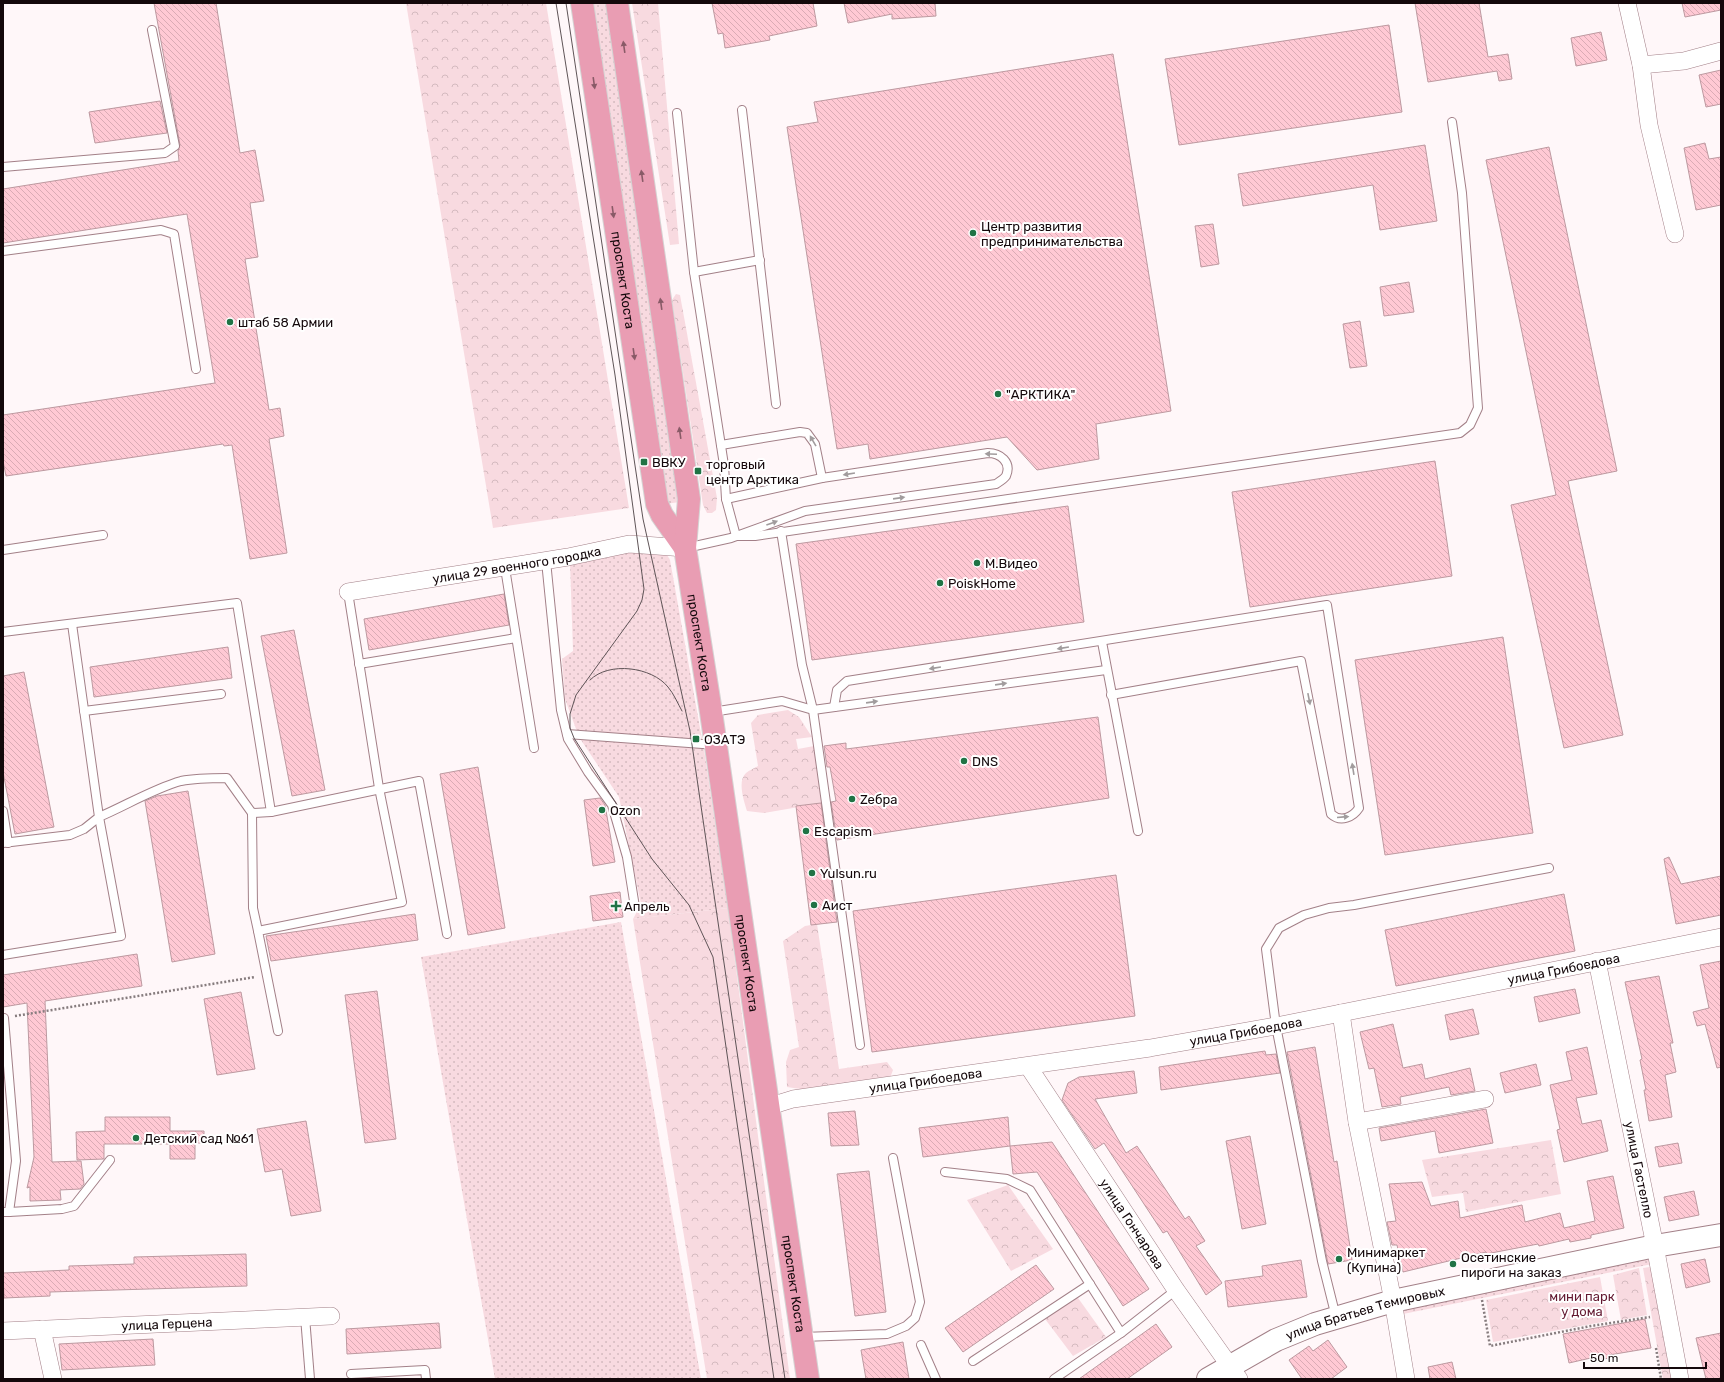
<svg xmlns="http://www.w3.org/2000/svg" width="1724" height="1382" font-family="Rubik,sans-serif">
	<defs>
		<pattern id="grass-dots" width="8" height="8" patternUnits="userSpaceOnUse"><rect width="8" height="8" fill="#f8dae0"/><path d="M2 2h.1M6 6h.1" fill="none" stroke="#d4babf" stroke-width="1.8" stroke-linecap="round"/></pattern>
		<pattern id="forest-crowns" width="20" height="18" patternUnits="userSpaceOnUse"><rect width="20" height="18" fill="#f8dae0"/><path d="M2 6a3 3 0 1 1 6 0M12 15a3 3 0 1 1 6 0" fill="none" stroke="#d4babf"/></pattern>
		<pattern id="building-back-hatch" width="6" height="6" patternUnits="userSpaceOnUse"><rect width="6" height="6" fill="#ffc9d4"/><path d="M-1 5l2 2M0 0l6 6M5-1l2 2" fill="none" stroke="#daabb5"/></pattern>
	</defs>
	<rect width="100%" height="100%" fill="#fff7f9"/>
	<g fill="url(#grass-dots)">
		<path d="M 591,3 L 609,3 L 680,502 L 665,504 Z"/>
		<path d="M 624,549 L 666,553 L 670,560 L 705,756 L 728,908 L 633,919 L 641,904 L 619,797 L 579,737 L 565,699 L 562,659 L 573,651 L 570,562 Z"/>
		<path d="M 621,922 L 701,1379 L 495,1379 L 421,957 Z"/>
		<path d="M 1655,1254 L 1657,1263 L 1403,1314 L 1401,1307 Z"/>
	</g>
	<g fill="url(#forest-crowns)">
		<path d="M 406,3 L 546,3 L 629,508 L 493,528 Z"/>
		<path d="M 632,3 L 658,3 L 679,244 L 670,245 Z"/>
		<path d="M 676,294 L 680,295 L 717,498 L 716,510 L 712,513 L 707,513 L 703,505 L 672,300 Z"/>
		<path d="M 788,710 L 799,717 L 812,737 L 796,739 L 798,749 L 814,746 L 822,803 L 764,813 L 747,811 C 744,801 737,781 746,773 C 749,770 755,768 758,766 L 751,723 L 758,715 Z"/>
		<path d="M 728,908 L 790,1379 L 707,1379 L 633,919 Z"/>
		<path d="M 817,924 L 839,1069 L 887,1062 L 893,1070 L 890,1078 L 807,1090 L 787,1087 L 786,1062 L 790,1050 L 799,1047 L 783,941 L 805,926 Z"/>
		<path d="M 1551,1140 L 1561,1194 L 1466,1212 L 1463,1193 L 1432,1197 L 1422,1160 Z"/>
		<path d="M 1008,1185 L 1053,1249 L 1011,1271 L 967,1200 Z"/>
		<path d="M 1657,1266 L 1678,1379 L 1663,1379 L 1643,1268 Z"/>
		<path d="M 1639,1268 L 1647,1315 L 1621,1320 L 1613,1275 Z"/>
		<path d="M 1600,1277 L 1608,1321 L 1493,1342 L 1486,1300 Z"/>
		<path d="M 1073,1291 L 1106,1337 L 1073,1356 L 1039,1311 Z"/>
	</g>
	<g fill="url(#building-back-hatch)" stroke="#bd99a0">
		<path d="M 154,3 L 216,3 L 240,153 L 255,150 L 264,201 L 250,203 L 258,257 L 245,259 L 269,410 L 280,408 L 284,436 L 269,439 L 287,553 L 250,559 L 232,445 L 224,446 L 223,444 L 6,476 L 3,461 L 3,415 L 215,383 L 187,214 L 3,243 L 3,189 L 179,161 L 178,151 L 180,145 Z"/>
		<path d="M 712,3 L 813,3 L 817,26 L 769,36 L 770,40 L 725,48 L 723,33 L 718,34 Z"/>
		<path d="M 844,3 L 935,3 L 936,16 L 892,19 L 892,14 L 848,23 Z"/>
		<path d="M 1415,3 L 1479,3 L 1488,57 L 1508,54 L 1512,79 L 1499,81 L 1497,71 L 1428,82 Z"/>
		<path d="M 1682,3 L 1721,3 L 1721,10 L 1685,17 Z"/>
		<path d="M 1389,25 L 1402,112 L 1179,145 L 1165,59 Z"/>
		<path d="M 1601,32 L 1607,60 L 1576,66 L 1571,38 Z"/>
		<path d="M 1113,54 L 1171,411 L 1096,424 L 1099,459 L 1037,470 L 1007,437 L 870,459 L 868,444 L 837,449 L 787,127 L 818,122 L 814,102 Z"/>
		<path d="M 1721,70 L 1721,104 L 1706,107 L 1699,75 Z"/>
		<path d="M 160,101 L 167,133 L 95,143 L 89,112 Z"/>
		<path d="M 1705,143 L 1709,159 L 1721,157 L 1721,205 L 1696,210 L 1684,148 Z"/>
		<path d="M 1425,145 L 1437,221 L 1380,230 L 1373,185 L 1243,206 L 1238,174 Z"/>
		<path d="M 1549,147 L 1617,471 L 1568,481 L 1623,735 L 1564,748 L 1511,505 L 1556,495 L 1486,160 Z"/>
		<path d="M 1213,224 L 1219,264 L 1201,267 L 1195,226 Z"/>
		<path d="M 1409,282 L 1414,312 L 1384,316 L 1380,287 Z"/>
		<path d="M 1360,321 L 1367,366 L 1350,368 L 1343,324 Z"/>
		<path d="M 1435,461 L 1452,576 L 1250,607 L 1232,492 Z"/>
		<path d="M 1068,506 L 1084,622 L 812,660 L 796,544 Z"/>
		<path d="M 504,594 L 509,625 L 369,650 L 364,619 Z"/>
		<path d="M 294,630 L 325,790 L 292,796 L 261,636 Z"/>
		<path d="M 1503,637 L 1533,833 L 1385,855 L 1355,660 Z"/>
		<path d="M 228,647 L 232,678 L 94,697 L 90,667 Z"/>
		<path d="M 24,672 L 54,827 L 15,834 L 3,772 L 3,676 Z"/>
		<path d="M 1098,717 L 1109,798 L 837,840 L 831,802 L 836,801 L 830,767 L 827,767 L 824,746 L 846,743 L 846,749 Z"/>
		<path d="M 478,767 L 505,928 L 468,935 L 440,774 Z"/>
		<path d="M 188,791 L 215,954 L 172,962 L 145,801 L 157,796 Z"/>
		<path d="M 600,798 L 605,805 L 615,862 L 593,866 L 584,800 Z"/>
		<path d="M 821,803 L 837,922 L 811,925 L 796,806 Z"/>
		<path d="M 1669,857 L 1681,884 L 1721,876 L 1721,915 L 1676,924 L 1664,859 Z"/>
		<path d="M 1116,875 L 1135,1016 L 872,1052 L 853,911 Z"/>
		<path d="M 620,892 L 623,917 L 593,921 L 590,896 Z"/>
		<path d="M 1564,894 L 1575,951 L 1396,986 L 1385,930 Z"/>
		<path d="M 415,914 L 418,940 L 271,961 L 266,936 Z"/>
		<path d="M 137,954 L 142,986 L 45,1001 L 52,1162 L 81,1161 L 84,1184 L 80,1189 L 60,1190 L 61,1200 L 30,1201 L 30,1187 L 27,1188 L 34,1157 L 27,1003 L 3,1007 L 3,975 Z"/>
		<path d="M 1721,961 L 1721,1067 L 1717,1068 L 1705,1024 L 1697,1026 L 1693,1012 L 1709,1008 L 1700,965 Z"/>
		<path d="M 1659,976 L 1673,1043 L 1670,1043 L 1676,1072 L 1665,1075 L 1672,1117 L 1649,1121 L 1644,1090 L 1646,1090 L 1640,1060 L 1642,1059 L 1625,982 Z"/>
		<path d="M 1575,989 L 1580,1013 L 1539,1022 L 1534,997 Z"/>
		<path d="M 377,991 L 396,1139 L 365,1143 L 345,995 Z"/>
		<path d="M 241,992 L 255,1069 L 217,1075 L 204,999 Z"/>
		<path d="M 1473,1009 L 1479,1034 L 1450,1040 L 1445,1015 Z"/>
		<path d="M 1393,1024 L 1403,1068 L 1422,1064 L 1425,1079 L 1470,1068 L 1475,1091 L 1451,1095 L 1449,1087 L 1400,1097 L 1401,1104 L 1382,1107 L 1374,1068 L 1369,1069 L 1360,1032 Z"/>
		<path d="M 1315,1047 L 1334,1162 L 1337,1161 L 1352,1260 L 1328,1264 L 1287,1052 Z"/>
		<path d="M 1587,1047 L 1597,1094 L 1576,1098 L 1582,1124 L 1601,1120 L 1608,1151 L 1564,1162 L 1557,1130 L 1560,1129 L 1550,1085 L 1572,1080 L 1566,1052 Z"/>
		<path d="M 1265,1051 L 1266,1055 L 1276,1054 L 1280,1073 L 1161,1090 L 1159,1067 Z"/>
		<path d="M 1536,1064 L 1541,1085 L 1505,1093 L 1500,1073 Z"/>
		<path d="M 1134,1071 L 1137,1093 L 1095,1099 L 1126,1153 L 1137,1146 L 1185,1219 L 1189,1216 L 1205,1241 L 1196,1246 L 1222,1283 L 1206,1295 L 1167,1231 L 1163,1233 L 1104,1143 L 1095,1149 L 1062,1100 L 1068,1083 L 1079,1077 Z"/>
		<path d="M 1486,1109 L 1493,1143 L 1439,1153 L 1435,1131 L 1381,1141 L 1379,1128 Z"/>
		<path d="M 855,1111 L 859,1145 L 831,1146 L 828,1113 Z"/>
		<path d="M 105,1117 L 170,1117 L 170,1131 L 204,1131 L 204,1143 L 195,1143 L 195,1159 L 170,1159 L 170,1144 L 104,1144 L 104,1159 L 77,1160 L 76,1132 L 105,1131 Z"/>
		<path d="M 1008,1117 L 1010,1146 L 923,1157 L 919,1128 Z"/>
		<path d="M 306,1121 L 321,1211 L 291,1216 L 282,1169 L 265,1172 L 257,1129 Z"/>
		<path d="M 1250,1136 L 1266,1224 L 1242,1229 L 1226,1141 Z"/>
		<path d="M 1052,1142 L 1149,1289 L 1123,1306 L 1037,1172 L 1013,1174 L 1010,1146 Z"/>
		<path d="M 1678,1143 L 1682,1163 L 1659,1167 L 1655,1147 Z"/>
		<path d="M 869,1171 L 886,1312 L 855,1316 L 837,1174 Z"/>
		<path d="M 1613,1176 L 1624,1228 L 1591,1235 L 1591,1238 L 1570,1242 L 1569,1239 L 1539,1246 L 1538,1244 L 1486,1254 L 1486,1252 L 1403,1272 L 1397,1245 L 1392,1245 L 1387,1222 L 1396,1221 L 1389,1184 L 1422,1182 L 1431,1206 L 1458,1201 L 1460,1218 L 1522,1205 L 1525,1222 L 1560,1213 L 1564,1228 L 1595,1221 L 1587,1181 Z"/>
		<path d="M 1694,1191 L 1699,1215 L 1669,1221 L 1664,1197 Z"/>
		<path d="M 246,1254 L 247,1286 L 50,1292 L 50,1296 L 4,1298 L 3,1273 L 69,1270 L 69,1266 L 134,1264 L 134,1257 Z"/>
		<path d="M 1705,1259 L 1710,1282 L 1686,1288 L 1681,1264 Z"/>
		<path d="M 1301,1260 L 1307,1297 L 1228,1307 L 1225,1281 L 1263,1276 L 1262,1266 Z"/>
		<path d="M 1036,1265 L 1054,1289 L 963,1352 L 945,1328 Z"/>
		<path d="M 1645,1319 L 1651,1348 L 1609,1355 L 1610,1358 L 1596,1360 L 1595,1357 L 1569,1363 L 1563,1334 Z"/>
		<path d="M 439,1323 L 441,1348 L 347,1354 L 346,1329 Z"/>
		<path d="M 1156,1324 L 1172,1347 L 1127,1379 L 1079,1379 Z"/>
		<path d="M 1721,1333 L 1721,1379 L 1706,1379 L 1696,1338 Z"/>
		<path d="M 153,1339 L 155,1365 L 62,1370 L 59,1344 Z"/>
		<path d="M 1328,1340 L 1347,1367 L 1331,1379 L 1302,1379 L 1289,1360 L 1309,1346 L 1313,1351 Z"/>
		<path d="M 903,1342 L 909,1379 L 866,1379 L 861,1350 Z"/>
		<path d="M 1452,1362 L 1456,1379 L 1430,1379 L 1428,1367 Z"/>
	</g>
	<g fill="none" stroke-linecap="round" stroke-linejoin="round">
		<defs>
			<g id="lane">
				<path d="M 742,110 L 776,404"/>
				<path d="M 677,113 L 694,272 L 724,465 L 726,499 L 736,536"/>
				<path d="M 3,167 L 165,153 L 175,146 L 152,30"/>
				<path d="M 3,251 L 161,230 L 174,234 L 196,369"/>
				<path d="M 694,272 L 760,260"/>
				<path d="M 721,445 L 800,432 L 807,433 L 815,444 L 822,478"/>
				<path d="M 781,531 L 802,665 L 813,710 L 860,1045"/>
				<path d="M 736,536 L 755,536 L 1460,433 L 1470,425 L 1478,408 L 1462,193 L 1452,122"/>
				<path d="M 686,548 L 731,538 L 805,511 L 996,484 C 999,482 1004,479 1006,476 C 1012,462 1000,453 988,453 L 822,478 L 726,499"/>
				<path d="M 3,550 L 103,535"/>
				<path d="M 546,561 L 561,710 L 568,739 L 588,772 L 612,805 L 627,857 L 635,907"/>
				<path d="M 505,568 L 534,748"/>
				<path d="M 3,632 L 237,603 L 271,812"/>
				<path d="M 1102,642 L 1138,831"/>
				<path d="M 359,664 L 516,638"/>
				<path d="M 834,707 L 837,690 L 847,681 L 1327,605 L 1359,808 C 1353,817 1341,823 1331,814 L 1301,661 L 1111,695"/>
				<path d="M 84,711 L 221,694"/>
				<path d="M 712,712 L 782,701 L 813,710 L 1106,670"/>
				<path d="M 567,734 L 716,745"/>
				<path d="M 3,811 L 8,843"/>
				<path d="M 252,813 L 271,812 L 419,781 L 447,934"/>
				<path d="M 3,843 L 70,835 L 84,829 L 99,817 L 72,624"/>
				<path d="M 3,955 L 121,936 L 99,817 C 125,806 155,788 181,781 C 196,778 212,778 227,778 L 252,813 L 253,908 L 258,931"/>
				<path d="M 278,1031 L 258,931 L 402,902 L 379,788 L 348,592"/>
				<path d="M 945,1172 L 1007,1179 L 1030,1190 L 1121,1333"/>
				<path d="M 3,1212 L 9,1212 L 16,1161 L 4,1018"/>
				<path d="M 9,1212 L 62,1209 L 74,1206 L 110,1160"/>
				<path d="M 305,1317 L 310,1379"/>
				<path d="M 1336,1317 L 1322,1261 L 1276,1026 L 1266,949 L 1279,928 L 1304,915 L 1329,908 L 1354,905 L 1549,868"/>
				<path d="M 802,1337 L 887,1334 L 906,1326 L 915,1318 L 920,1302 L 893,1158"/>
				<path d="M 921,1345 L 936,1379"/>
				<path d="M 973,1361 L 1090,1284"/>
				<path d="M 351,1374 L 425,1370 L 426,1379"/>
				<path d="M 1054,1379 L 1121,1333 L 1176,1290"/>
			</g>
			<g id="street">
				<path d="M 1627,3 L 1641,65 L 1649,125 L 1675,234"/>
				<path d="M 1641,65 L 1684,61 L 1721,51"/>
				<path id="s1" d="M 348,592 L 568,557 L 629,544 L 685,548"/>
				<path id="s2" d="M 1597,961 L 1655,1246 L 1680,1379"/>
				<path d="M 1341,1013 L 1357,1122 L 1393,1301 L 1406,1379"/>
				<path id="s3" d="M 1028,1066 L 1176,1290 L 1239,1379"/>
				<path id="s4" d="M 767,1107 L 793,1099 L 1150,1048 L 1276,1026 L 1721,937"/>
				<path d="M 1357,1122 L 1485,1099"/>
				<path d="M 42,1329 L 53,1379"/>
				<path id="s5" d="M 3,1331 L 331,1316"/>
			</g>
			<g id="secondary">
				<path id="s6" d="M 1208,1379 L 1276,1340 L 1315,1324 L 1393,1301 L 1655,1246 L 1721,1235"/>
			</g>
			<g id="primary">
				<path id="s7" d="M 582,3 L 657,504 L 662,515 L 685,548"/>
				<path id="s8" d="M 617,3 L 689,499 L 685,548 L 711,712 L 808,1379"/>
			</g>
		</defs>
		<use href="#lane" stroke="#a38088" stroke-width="10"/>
		<use href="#street" stroke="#a38088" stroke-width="18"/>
		<use href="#secondary" stroke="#a38088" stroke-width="24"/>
		<use href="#primary" stroke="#d5d3d3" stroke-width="24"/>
		<g stroke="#867c7e" stroke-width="2.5" stroke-dasharray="2 2" stroke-linecap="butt">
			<path d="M 15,1016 L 255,977"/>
			<path d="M 1482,1300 L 1490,1346 L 1591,1326 L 1650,1317"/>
			<path d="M 1656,1348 L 1661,1379"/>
		</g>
		<use href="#lane" stroke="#fff" stroke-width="8"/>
		<use href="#street" stroke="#fff" stroke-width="17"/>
		<use href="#secondary" stroke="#fff" stroke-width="22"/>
		<use href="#primary" stroke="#e99db3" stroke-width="22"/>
		<g stroke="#5f5457" stroke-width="1">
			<path d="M 556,3 L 615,375 L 644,589 L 642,600 L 637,611 L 576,695 L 570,714 L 570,728 L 574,738 L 652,859 L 689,905 L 713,957 L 774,1379"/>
			<path d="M 566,3 L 643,519 L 690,731 L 785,1379"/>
			<path d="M 590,680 C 609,661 652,667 668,687 C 674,694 678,704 682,711"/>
		</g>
	</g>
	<defs><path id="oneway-solid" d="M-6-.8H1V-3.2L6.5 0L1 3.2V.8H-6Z"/></defs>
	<g fill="#895a67">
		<use href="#oneway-solid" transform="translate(624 47) rotate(-98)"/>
		<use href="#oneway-solid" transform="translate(594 83) rotate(82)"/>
		<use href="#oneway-solid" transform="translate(642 176) rotate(-98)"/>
		<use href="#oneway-solid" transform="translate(613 212) rotate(82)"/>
		<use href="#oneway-solid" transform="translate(661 304) rotate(-98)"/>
		<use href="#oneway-solid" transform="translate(634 354) rotate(82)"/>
		<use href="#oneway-solid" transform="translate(680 433) rotate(-98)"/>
	</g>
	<g fill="#a19c9d">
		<use href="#oneway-solid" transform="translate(813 441) rotate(-120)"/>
		<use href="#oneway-solid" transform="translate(991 454) rotate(-178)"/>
		<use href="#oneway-solid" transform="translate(849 474) rotate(171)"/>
		<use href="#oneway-solid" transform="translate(899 498) rotate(-8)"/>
		<use href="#oneway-solid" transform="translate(772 523) rotate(-20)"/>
		<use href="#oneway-solid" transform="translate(1063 648) rotate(171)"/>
		<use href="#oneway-solid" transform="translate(935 668) rotate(171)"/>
		<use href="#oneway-solid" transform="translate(1001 684) rotate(-8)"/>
		<use href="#oneway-solid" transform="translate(1309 699) rotate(79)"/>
		<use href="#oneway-solid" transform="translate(872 702) rotate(-8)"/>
		<use href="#oneway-solid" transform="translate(1353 769) rotate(-99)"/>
		<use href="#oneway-solid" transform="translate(1343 817) rotate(-5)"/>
	</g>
	<g fill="#207345" stroke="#fff" stroke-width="1.5">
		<circle cx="973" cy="233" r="4"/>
		<circle cx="230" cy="322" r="4"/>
		<circle cx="998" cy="394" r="4"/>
		<rect x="640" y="458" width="8" height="8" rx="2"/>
		<rect x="694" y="467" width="8" height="8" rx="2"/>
		<circle cx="977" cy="563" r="4"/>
		<circle cx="940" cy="583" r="4"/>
		<rect x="692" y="735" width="8" height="8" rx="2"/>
		<circle cx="964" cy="761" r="4"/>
		<circle cx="852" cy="799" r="4"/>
		<circle cx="602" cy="810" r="4"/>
		<circle cx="806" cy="831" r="4"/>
		<circle cx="812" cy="873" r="4"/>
		<circle cx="814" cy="905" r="4"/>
		<path d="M614 900h4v4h4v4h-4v4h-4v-4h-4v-4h4z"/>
		<circle cx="136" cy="1138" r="4"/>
		<circle cx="1339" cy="1259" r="4"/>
		<circle cx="1453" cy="1264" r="4"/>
	</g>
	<g text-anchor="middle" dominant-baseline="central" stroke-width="4" stroke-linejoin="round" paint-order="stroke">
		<g font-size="13" fill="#14080b" stroke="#fff" text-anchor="start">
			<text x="981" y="226">Центр развития<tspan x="981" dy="15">предпринимательства</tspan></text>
			<text x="238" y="322">штаб 58 Армии</text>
			<text x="1006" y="394">"АРКТИКА"</text>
			<text x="652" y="462">ВВКУ</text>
			<text x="706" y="464">торговый<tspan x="706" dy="15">центр Арктика</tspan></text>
			<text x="985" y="563">M.Видео</text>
			<text x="948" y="583">PoiskHome</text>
			<text x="704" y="739">ОЗАТЭ</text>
			<text x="972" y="761">DNS</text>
			<text x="860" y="799">Zeбра</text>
			<text x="610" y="810">Ozon</text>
			<text x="814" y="831">Escapism</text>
			<text x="820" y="873">Yulsun.ru</text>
			<text x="822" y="905">Аист</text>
			<text x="624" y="906">Апрель</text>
			<text x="144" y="1138">Детский сад №61</text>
			<text x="1347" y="1252">Минимаркет<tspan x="1347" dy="15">(Купина)</tspan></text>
			<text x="1461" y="1257">Осетинские<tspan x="1461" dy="15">пироги на заказ</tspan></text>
		</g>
		<g font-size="13" fill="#14080b" stroke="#fff">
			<text stroke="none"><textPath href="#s7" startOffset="280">проспект Коста</textPath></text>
			<text stroke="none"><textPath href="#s1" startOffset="171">улица 29 военного городка</textPath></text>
			<text stroke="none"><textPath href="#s8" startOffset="646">проспект Коста</textPath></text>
			<text stroke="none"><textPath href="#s8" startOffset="970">проспект Коста</textPath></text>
			<text stroke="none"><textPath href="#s4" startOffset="809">улица Грибоедова</textPath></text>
			<text stroke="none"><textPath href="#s4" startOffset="485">улица Грибоедова</textPath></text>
			<text stroke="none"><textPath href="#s4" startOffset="161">улица Грибоедова</textPath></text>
			<text stroke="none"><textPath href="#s2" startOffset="213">улица Гастелло</textPath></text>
			<text stroke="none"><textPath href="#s3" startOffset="189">улица Гончарова</textPath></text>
			<text stroke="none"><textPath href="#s8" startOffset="1294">проспект Коста</textPath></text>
			<text stroke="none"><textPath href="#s6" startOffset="172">улица Братьев Темировых</textPath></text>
			<text stroke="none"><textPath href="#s5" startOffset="164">улица Герцена</textPath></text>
		</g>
		<g font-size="13" fill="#631931" stroke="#fff">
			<text x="1582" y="1296">мини парк<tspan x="1582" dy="15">у дома</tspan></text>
		</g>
	</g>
	<rect width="1724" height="1382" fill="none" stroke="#14080b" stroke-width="8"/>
	<path d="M1584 1362v6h122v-6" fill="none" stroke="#14080b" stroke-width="2"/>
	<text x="1590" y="1362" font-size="12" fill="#14080b" stroke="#ffffff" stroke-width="3" paint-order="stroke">50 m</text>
</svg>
